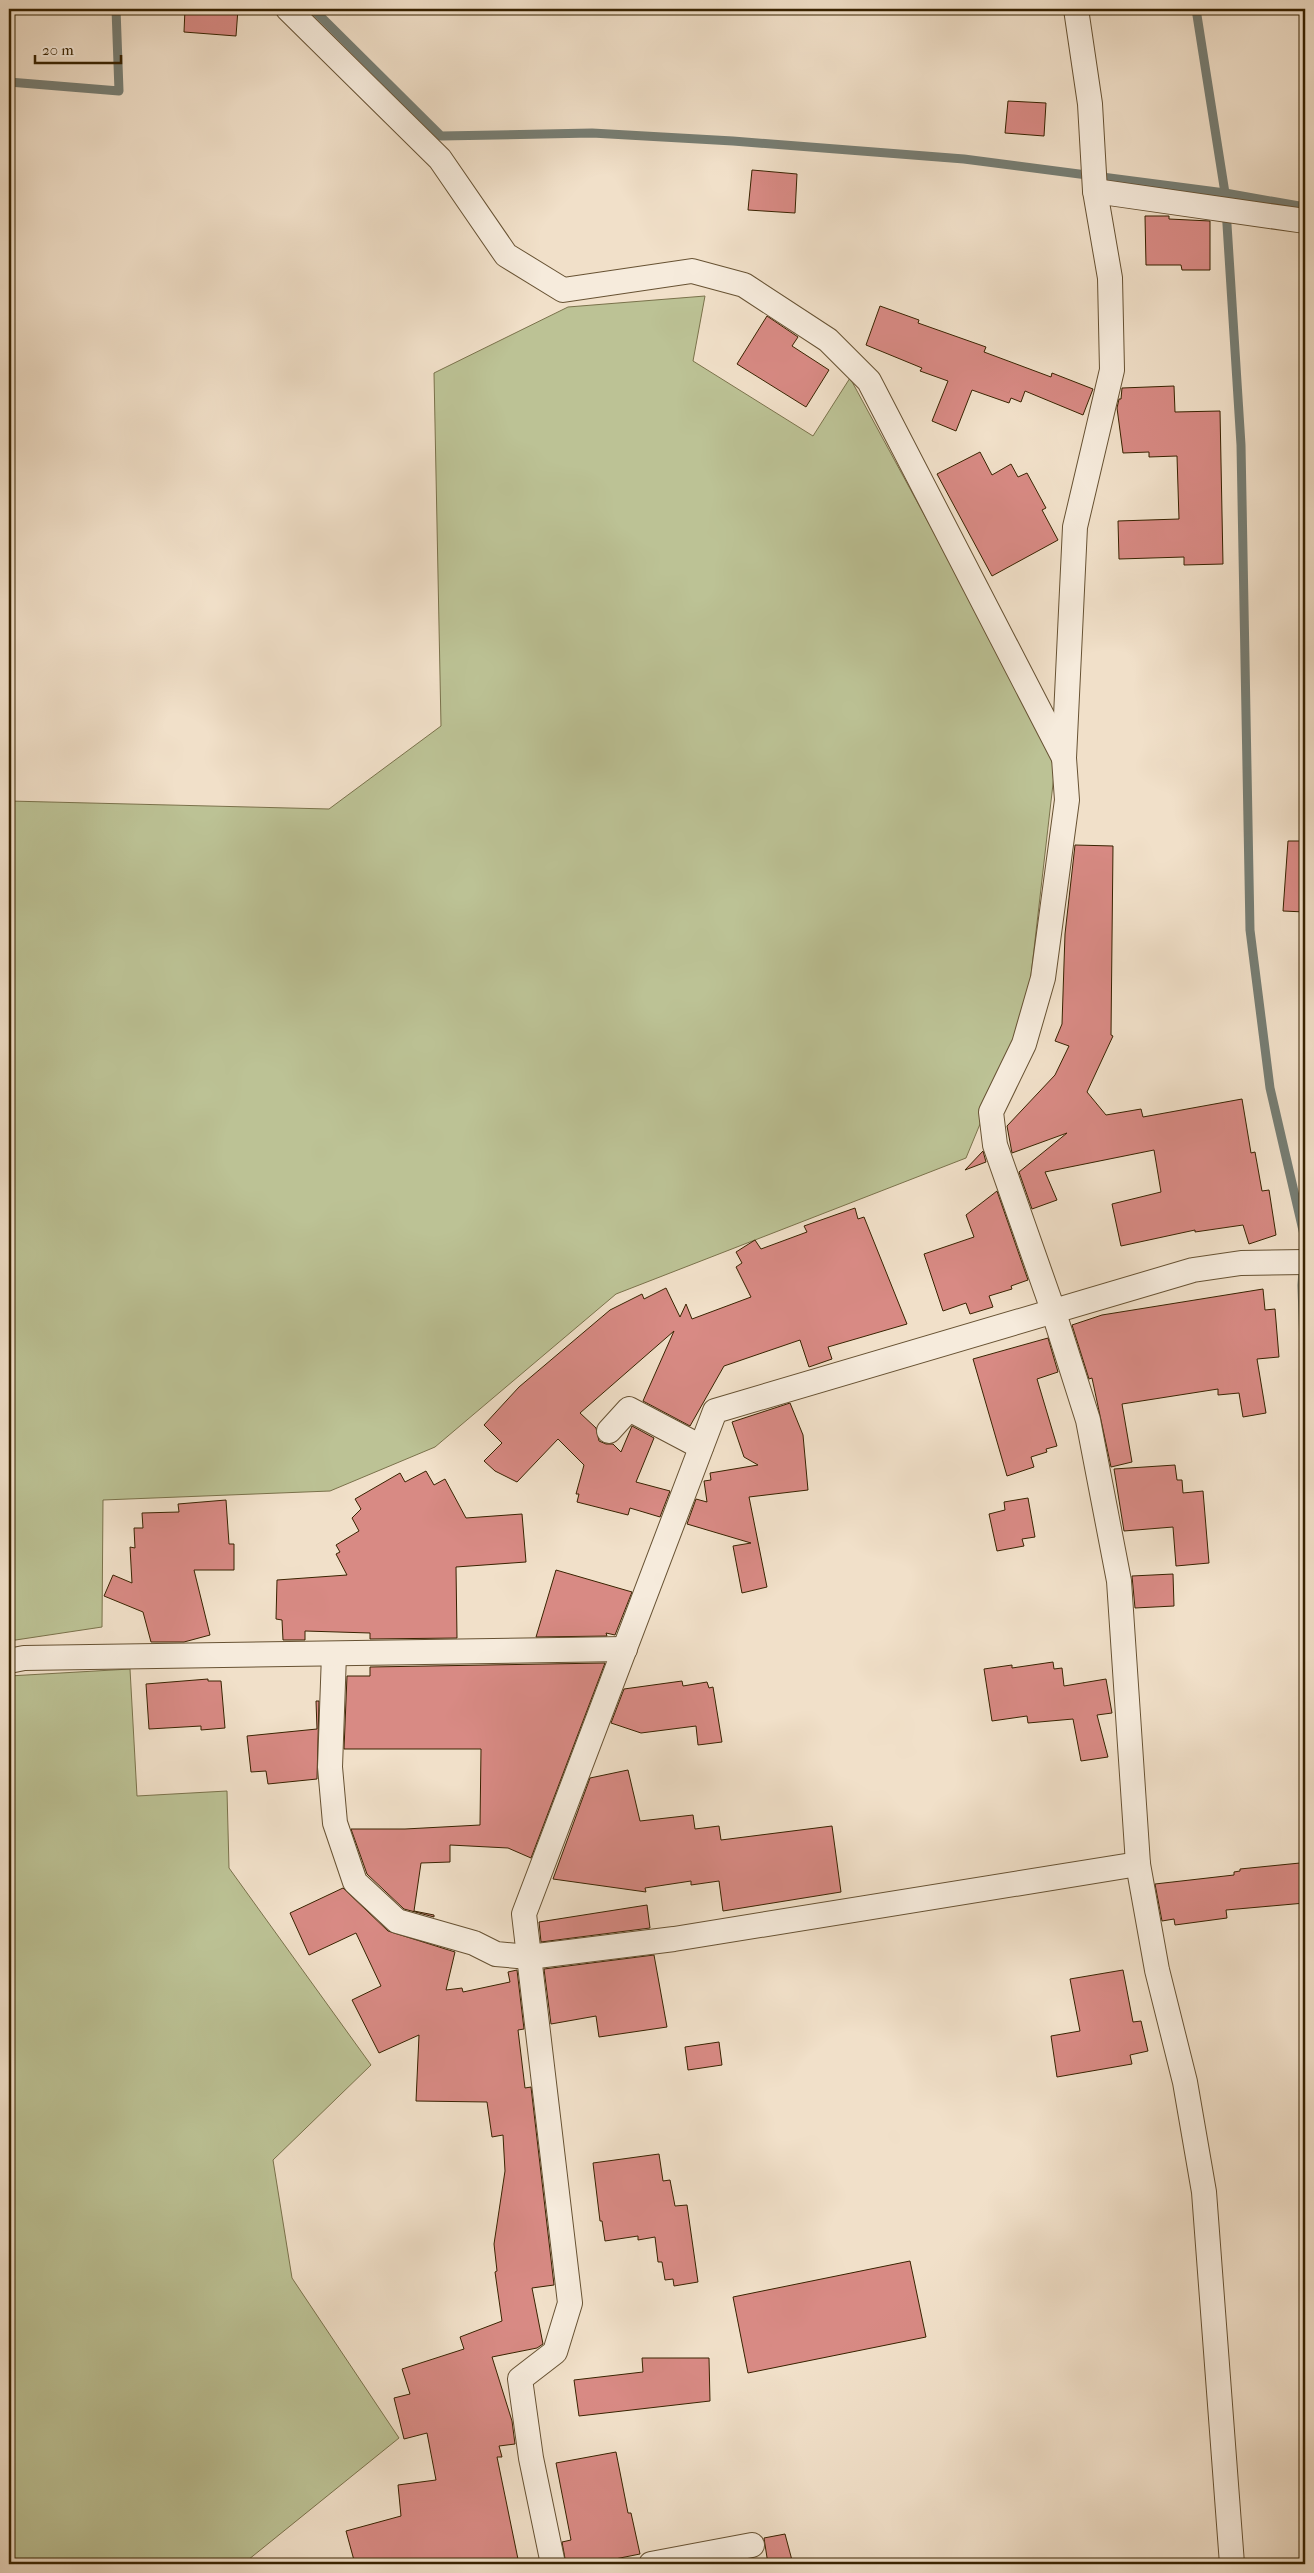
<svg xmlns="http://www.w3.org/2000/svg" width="1314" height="2573" font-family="'IM FELL French Canon',serif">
	<rect width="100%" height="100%" fill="#f1e0c9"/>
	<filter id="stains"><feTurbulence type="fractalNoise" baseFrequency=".004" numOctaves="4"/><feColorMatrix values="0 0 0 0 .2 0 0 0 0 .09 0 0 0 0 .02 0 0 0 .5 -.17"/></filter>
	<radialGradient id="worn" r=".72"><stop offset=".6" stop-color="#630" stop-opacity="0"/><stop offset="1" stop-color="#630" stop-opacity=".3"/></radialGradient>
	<g fill="#bcc295" stroke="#7a724b">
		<path d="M 705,296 L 693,361 L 813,436 L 850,378 L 1056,758 L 1027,1010 L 966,1158 L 616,1294 L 435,1447 L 330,1491 L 103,1500 L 102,1627 L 9,1641 L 9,801 L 329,809 L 441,726 L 434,373 L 568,307 Z"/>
		<path d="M 130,1669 L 137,1796 L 227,1791 L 229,1868 L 371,2065 L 273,2160 L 292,2278 L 399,2438 L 243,2564 L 9,2564 L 9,1676 Z"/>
	</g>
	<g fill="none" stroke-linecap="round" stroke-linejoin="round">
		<g stroke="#777e74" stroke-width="9">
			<path d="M 313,9 L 441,136 L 592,133 L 733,141 L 964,159 L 1225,193 L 1305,207"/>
			<path d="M 1196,9 L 1225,193 L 1241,445 L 1250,930 L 1270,1088 L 1305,1239"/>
			<path d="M 9,82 L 119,91 L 116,9"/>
			<path d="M 1305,1242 L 1302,1285 L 1305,1381"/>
		</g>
	</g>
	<g fill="#d88a84" stroke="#392301">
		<path d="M 185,9 L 238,9 L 236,36 L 184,32 Z"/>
		<path d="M 1008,101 L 1046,103 L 1044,136 L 1005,133 Z"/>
		<path d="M 752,170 L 797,174 L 795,213 L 748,210 Z"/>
		<path d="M 1145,216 L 1169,216 L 1169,219 L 1210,221 L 1210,270 L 1182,270 L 1181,265 L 1146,265 Z"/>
		<path d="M 880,306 L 919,320 L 918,323 L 986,347 L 984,352 L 1051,377 L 1052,373 L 1093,389 L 1083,415 L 1025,391 L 1021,402 L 1011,398 L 1009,403 L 972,390 L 956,431 L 932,421 L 948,381 L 920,371 L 922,368 L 866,345 Z"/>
		<path d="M 767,316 L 798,337 L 792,346 L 829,370 L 806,407 L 737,364 Z"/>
		<path d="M 1174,386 L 1175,412 L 1220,411 L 1223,564 L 1184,565 L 1184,557 L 1119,559 L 1118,521 L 1179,519 L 1177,456 L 1149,457 L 1149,452 L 1123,453 L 1117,408 L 1119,399 L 1121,399 L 1122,388 Z"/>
		<path d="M 980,452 L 992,475 L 1011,464 L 1018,477 L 1027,473 L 1046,508 L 1042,510 L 1058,540 L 992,576 L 937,474 Z"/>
		<path d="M 1288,841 L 1305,841 L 1305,912 L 1283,911 Z"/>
		<path d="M 1075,845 L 1113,846 L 1111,1035 L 1113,1036 L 1087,1092 L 1106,1115 L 1141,1109 L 1143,1117 L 1242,1099 L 1251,1153 L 1255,1152 L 1262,1191 L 1269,1190 L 1276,1235 L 1249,1244 L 1243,1225 L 1195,1232 L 1195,1230 L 1121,1246 L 1112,1204 L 1161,1192 L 1154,1150 L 1045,1172 L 1057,1200 L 1032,1209 L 1019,1172 L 1067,1133 L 1012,1153 L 1007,1126 L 1055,1075 L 1069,1046 L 1055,1041 L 1062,1024 L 1065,934 Z"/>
		<path d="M 983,1151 L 986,1162 L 965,1170 Z"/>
		<path d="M 997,1191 L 1028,1280 L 1011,1286 L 1012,1289 L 989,1296 L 993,1307 L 970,1314 L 966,1303 L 943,1311 L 924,1254 L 974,1237 L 966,1215 Z"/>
		<path d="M 855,1208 L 858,1219 L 864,1217 L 907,1324 L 828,1347 L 832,1359 L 809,1367 L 800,1340 L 724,1366 L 690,1426 L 643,1401 L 674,1331 L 580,1413 L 596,1428 L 599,1441 L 606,1444 L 613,1444 L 621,1452 L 632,1426 L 654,1438 L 636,1482 L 670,1491 L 660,1517 L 630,1508 L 628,1515 L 577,1502 L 579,1494 L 576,1494 L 584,1465 L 558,1439 L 517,1482 L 495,1471 L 484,1461 L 502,1443 L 484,1425 L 519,1387 L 610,1310 L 642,1294 L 644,1299 L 666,1288 L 680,1317 L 686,1304 L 692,1319 L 751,1297 L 736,1267 L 742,1263 L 736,1252 L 755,1240 L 761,1249 L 807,1232 L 804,1226 Z"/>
		<path d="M 1263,1289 L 1265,1310 L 1275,1309 L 1279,1357 L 1257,1359 L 1266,1413 L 1243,1417 L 1239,1393 L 1218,1395 L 1218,1389 L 1122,1404 L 1132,1462 L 1111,1467 L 1092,1378 L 1089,1379 L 1072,1325 L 1102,1315 Z"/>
		<path d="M 1048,1338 L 1058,1372 L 1037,1379 L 1057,1446 L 1046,1449 L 1047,1452 L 1031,1457 L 1034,1467 L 1007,1476 L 973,1359 Z"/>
		<path d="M 790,1403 L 803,1435 L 808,1490 L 749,1497 L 767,1587 L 742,1593 L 733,1546 L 751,1543 L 687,1524 L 696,1499 L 707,1502 L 704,1481 L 711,1480 L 710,1473 L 758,1465 L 744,1457 L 732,1422 Z"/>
		<path d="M 1175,1465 L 1177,1480 L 1182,1480 L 1183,1493 L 1203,1491 L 1209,1563 L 1176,1566 L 1173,1527 L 1124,1531 L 1114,1469 Z"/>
		<path d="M 426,1471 L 434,1485 L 445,1479 L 466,1518 L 522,1514 L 526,1562 L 456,1567 L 457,1638 L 370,1639 L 370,1633 L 305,1631 L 305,1640 L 283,1640 L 282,1620 L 276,1619 L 277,1580 L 347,1575 L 336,1554 L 340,1552 L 336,1545 L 359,1531 L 352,1518 L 361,1509 L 355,1499 L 400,1473 L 405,1482 Z"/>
		<path d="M 1028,1498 L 1035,1537 L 1022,1539 L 1024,1546 L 997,1551 L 989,1514 L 1005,1510 L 1004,1502 Z"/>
		<path d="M 226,1500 L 229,1544 L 234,1544 L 234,1570 L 194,1570 L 210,1635 L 184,1642 L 151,1642 L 143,1612 L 104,1596 L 113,1575 L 132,1583 L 130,1547 L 135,1548 L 134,1528 L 143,1528 L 142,1513 L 179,1512 L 178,1504 Z"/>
		<path d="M 556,1570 L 632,1592 L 615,1635 L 606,1633 L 607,1636 L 536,1637 Z"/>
		<path d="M 1173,1574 L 1174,1606 L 1135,1608 L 1132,1576 Z"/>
		<path d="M 1053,1662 L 1054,1669 L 1062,1668 L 1064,1686 L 1106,1679 L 1112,1713 L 1097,1715 L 1108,1757 L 1081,1761 L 1073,1719 L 1028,1723 L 1027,1716 L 992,1721 L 984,1669 L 1012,1665 L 1012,1668 Z"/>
		<path d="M 605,1663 L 531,1858 L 508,1848 L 450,1845 L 450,1862 L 421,1863 L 414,1911 L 434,1915 L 434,1917 L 404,1909 L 367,1874 L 351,1829 L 405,1829 L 480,1825 L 481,1749 L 344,1749 L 347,1676 L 370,1676 L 370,1667 Z"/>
		<path d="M 208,1679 L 208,1681 L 221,1681 L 225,1728 L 201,1730 L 201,1726 L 149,1729 L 146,1684 Z"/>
		<path d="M 682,1681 L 683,1686 L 707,1682 L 709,1688 L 713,1687 L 722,1742 L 698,1745 L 696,1726 L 641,1733 L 611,1723 L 624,1689 Z"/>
		<path d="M 316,1701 L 319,1701 L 317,1779 L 268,1784 L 266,1771 L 251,1772 L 247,1736 L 317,1729 Z"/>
		<path d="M 628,1770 L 640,1821 L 693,1815 L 695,1829 L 719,1826 L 721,1840 L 832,1826 L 841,1892 L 723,1911 L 719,1881 L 691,1885 L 691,1881 L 645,1888 L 646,1892 L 553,1879 L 590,1778 Z"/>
		<path d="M 1300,1863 L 1305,1903 L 1226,1910 L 1227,1918 L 1175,1925 L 1174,1919 L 1162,1921 L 1155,1884 L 1234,1875 L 1234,1872 L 1240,1871 L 1240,1869 Z"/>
		<path d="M 343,1888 L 388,1931 L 455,1952 L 446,1990 L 462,1988 L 463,1992 L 510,1982 L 508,1972 L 517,1970 L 524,2029 L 518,2030 L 525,2088 L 531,2087 L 554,2285 L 532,2288 L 543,2344 L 537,2348 L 492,2357 L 512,2421 L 515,2444 L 499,2446 L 502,2457 L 497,2457 L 519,2564 L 355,2564 L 346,2531 L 401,2516 L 398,2485 L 436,2480 L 427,2433 L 404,2439 L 394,2398 L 410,2394 L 402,2369 L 464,2349 L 460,2337 L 502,2321 L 495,2272 L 497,2271 L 494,2244 L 505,2171 L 503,2135 L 492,2137 L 487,2102 L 416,2101 L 419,2035 L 379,2053 L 352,2000 L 381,1986 L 356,1933 L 309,1955 L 290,1913 Z"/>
		<path d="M 647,1905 L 650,1928 L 541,1942 L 539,1922 Z"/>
		<path d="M 654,1955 L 667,2027 L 599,2037 L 596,2016 L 551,2024 L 544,1969 Z"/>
		<path d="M 1123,1970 L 1133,2022 L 1141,2021 L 1148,2051 L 1130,2055 L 1132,2064 L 1057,2077 L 1051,2036 L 1080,2031 L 1070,1979 Z"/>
		<path d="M 719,2042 L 722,2065 L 688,2070 L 685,2047 Z"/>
		<path d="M 659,2154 L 663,2181 L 670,2180 L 675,2206 L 687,2205 L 698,2282 L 674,2286 L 673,2279 L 665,2280 L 662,2262 L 658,2262 L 655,2237 L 638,2240 L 638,2236 L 605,2241 L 602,2221 L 600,2221 L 593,2163 Z"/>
		<path d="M 910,2261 L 926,2337 L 748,2373 L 733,2297 Z"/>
		<path d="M 642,2358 L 709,2358 L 710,2401 L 579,2416 L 574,2380 L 643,2372 Z"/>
		<path d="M 616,2452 L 628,2513 L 631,2513 L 640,2554 L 600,2562 L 601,2564 L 566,2564 L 562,2542 L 571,2540 L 556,2463 Z"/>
		<path d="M 785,2534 L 793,2564 L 768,2564 L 764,2538 Z"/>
	</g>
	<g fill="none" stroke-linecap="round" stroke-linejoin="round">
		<defs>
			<g id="street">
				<path d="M 288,9 L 440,159 L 506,255 L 563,290 L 692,271 L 744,285 L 828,340 L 869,381 L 1063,756"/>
				<path d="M 1076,9 L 1090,104 L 1095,191 L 1110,278 L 1112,370 L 1075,527 L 1064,758 L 1067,800 L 1043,978 L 1024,1044 L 991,1112 L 995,1145 L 1053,1310 L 1088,1420 L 1119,1581 L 1138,1864 L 1157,1970 L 1185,2082 L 1204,2192 L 1232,2564"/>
				<path d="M 1095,191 L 1305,221"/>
				<path d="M 609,1431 L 629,1409 L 701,1447"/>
				<path d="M 334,1654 L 330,1767 L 335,1823 L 355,1882 L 397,1921 L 474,1943 L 496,1954 L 529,1957 L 674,1939 L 1138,1864"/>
				<path d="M 9,1661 L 24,1658 L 625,1649"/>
				<path d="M 553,2564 L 531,2458 L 520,2379 L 555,2352 L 570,2303 L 524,1914 L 715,1411 L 1193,1270 L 1241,1263 L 1305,1262"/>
				<path d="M 651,2564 L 752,2545"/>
			</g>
		</defs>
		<use href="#street" stroke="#675233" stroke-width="26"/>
		<use href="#street" stroke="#f6ebdc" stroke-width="24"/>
	</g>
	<rect width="1314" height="2573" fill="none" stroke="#f1e0c9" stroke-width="30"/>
	<rect x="10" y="10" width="1294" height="2553" fill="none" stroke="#392301" stroke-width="2.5"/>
	<rect x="15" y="15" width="1284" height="2543" fill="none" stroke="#392301"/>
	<path d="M35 55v8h86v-8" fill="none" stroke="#392301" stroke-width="2.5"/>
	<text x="42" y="55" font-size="15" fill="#392301" stroke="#f6ebdc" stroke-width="4" paint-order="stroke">20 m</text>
	<rect width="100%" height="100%" filter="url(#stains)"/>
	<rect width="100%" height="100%" fill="url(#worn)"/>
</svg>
